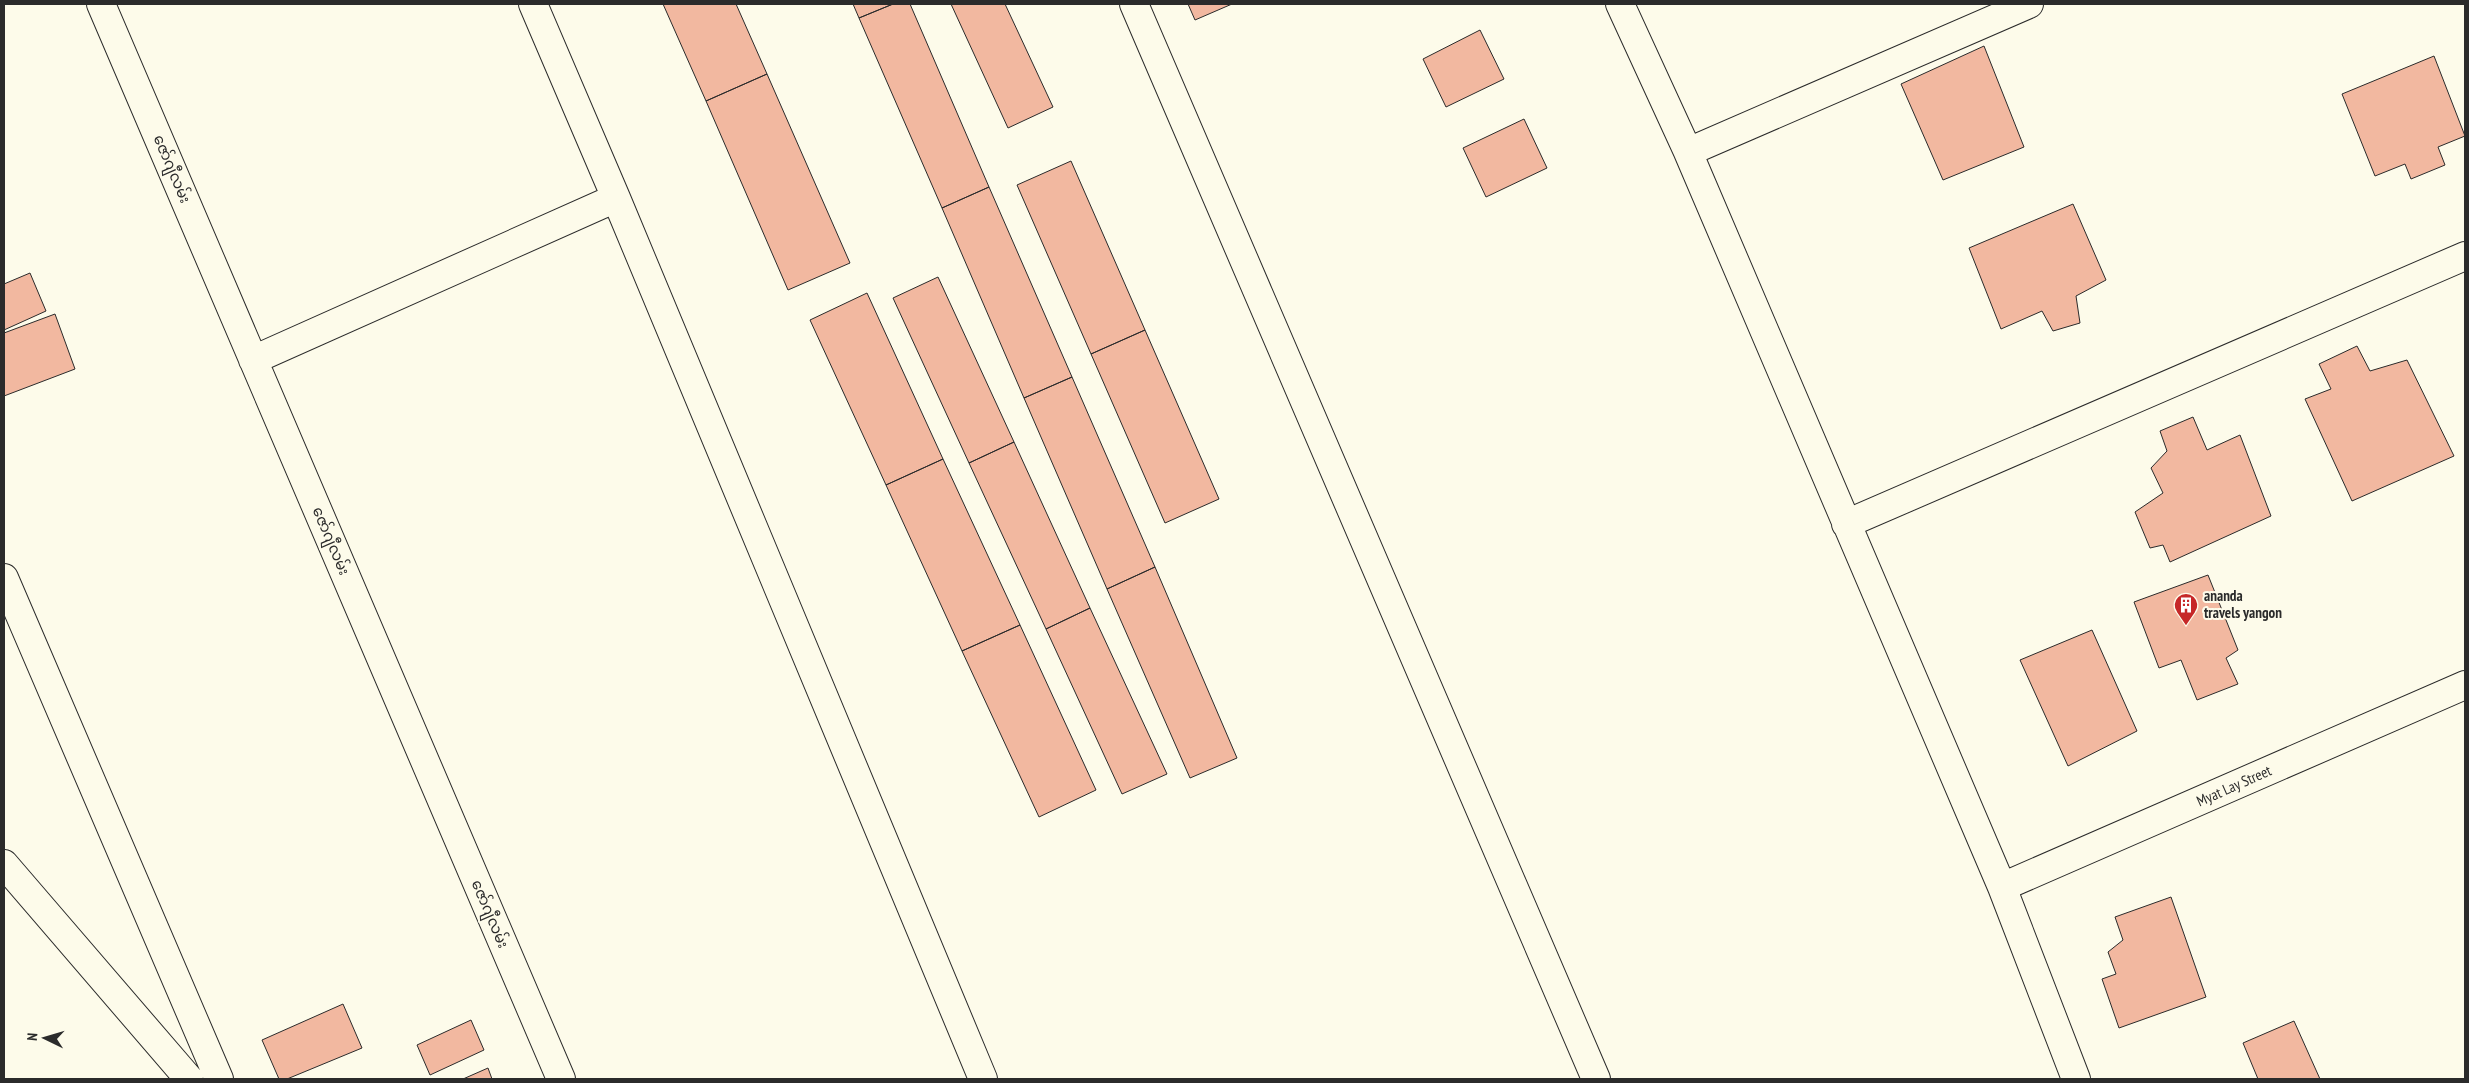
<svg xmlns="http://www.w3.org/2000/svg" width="2469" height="1083" font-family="'PT Sans Narrow','Noto Sans Myanmar',sans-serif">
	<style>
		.building { fill: #f2b8a0; stroke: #2b2b2b }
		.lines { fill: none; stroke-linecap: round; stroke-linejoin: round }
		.minor-casing { stroke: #2b2b2b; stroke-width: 30 }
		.minor { stroke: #fdfbea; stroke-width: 28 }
		.labels { text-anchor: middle; stroke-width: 4; stroke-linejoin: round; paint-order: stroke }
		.street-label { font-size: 15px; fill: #2b2b2b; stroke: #fdfbea }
		.poi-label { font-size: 15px; font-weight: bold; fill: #2b2b2b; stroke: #fdfbea; text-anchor: start }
	</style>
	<rect width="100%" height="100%" fill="#fdfbea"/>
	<path class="building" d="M663,4H736L767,74L706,101Z
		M853,4H893L859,18Z
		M893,4H910L989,187L942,208L859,18Z
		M951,4H1005L1053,107L1008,128Z
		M1188,4H1232L1195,20Z
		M1480,30L1504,79L1446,107L1423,59Z
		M1984,46L2024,147L1943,180L1901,84Z
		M2434,56L2465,136L2438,147L2445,165L2411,179L2405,164L2375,176L2342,94Z
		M767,74L850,263L788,290L706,101Z
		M1524,119L1547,168L1486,197L1463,148Z
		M1071,161L1145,330L1091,354L1017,185Z
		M989,187L1072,377L1024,398L942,208Z
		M2073,204L2106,280L2076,296L2080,323L2053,331L2042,311L2001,329L1969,248Z
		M30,273L46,311L4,330V284Z
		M938,277L1014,442L969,463L893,298Z
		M867,293L943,459L886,485L810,320Z
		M55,314L75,369L4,396V333Z
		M1145,330L1219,499L1165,523L1091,354Z
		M2357,346L2370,371L2407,360L2454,456L2352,501L2305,399L2331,389L2319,364Z
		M1072,377L1155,567L1107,589L1024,398Z
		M2193,417L2207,450L2240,435L2271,516L2170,562L2163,545L2150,548L2135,512L2163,493L2151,468L2167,451L2160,431Z
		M1014,442L1090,608L1046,629L969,463Z
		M943,459L1020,625L962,651L886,485Z
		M1155,567L1237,758L1190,778L1107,589Z
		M2208,575L2238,650L2226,658L2238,684L2197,700L2181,660L2159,668L2134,602Z
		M1090,608L1167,774L1122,794L1046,629Z
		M1020,625L1096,790L1039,817L962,651Z
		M2092,630L2137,731L2068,766L2020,660Z
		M2171,897L2206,997L2119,1028L2102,979L2116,974L2108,952L2123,940L2115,917Z
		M343,1004L362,1048L287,1079H279L262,1040Z
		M471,1020L484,1050L430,1075L417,1045Z
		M2294,1021L2320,1079H2258L2243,1043Z
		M488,1068L492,1079H463Z"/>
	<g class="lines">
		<g class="minor-casing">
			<path id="minor" d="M101,4L561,1079
				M533,4L616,198L983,1079
				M1134,4L1596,1079
				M1620,4L1688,152L2002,887L2076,1079
				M1688,152L2029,4
				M253,360L616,198
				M1846,524L2465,256
				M4,578L219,1079
				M4,864L189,1079
				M2002,887L2465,685"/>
		</g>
		<use href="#minor" class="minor"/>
	</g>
	<defs>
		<g id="building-pin" transform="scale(1.25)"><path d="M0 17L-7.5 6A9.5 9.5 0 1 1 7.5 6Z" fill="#c62828" stroke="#fdfbea"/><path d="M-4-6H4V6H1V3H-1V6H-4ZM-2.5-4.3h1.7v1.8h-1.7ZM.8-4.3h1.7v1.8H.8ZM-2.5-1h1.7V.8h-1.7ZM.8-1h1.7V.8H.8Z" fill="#fff"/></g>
	</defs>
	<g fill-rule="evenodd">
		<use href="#building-pin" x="2186" y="605"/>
	</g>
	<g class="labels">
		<g class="street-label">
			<text transform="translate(172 169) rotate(67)" y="5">ဇော်ဂျီလမ်း</text>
			<text transform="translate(331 541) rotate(67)" y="5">ဇော်ဂျီလမ်း</text>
			<text transform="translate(2234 786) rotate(-24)" y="5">Myat Lay Street</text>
			<text transform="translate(490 914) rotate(67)" y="5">ဇော်ဂျီလမ်း</text>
		</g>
		<g class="poi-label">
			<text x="2204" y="601">ananda<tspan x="2204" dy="17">travels yangon</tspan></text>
		</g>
	</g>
	<rect width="2469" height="1083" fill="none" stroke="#2b2b2b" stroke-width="10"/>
	<g transform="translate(45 1038) rotate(275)" stroke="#fdfbea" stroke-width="4" paint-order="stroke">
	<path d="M0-4L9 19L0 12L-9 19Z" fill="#2b2b2b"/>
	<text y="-8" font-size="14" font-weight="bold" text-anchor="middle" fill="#2b2b2b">N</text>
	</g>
</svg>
